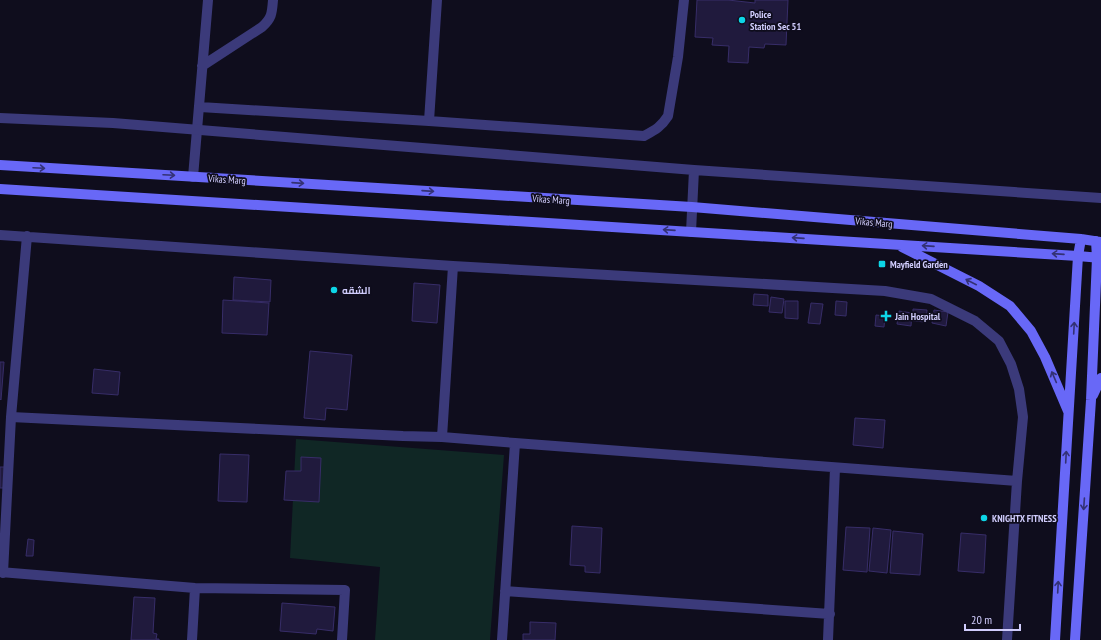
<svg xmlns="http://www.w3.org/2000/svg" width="1101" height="640" font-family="'PT Sans Narrow',Cairo,sans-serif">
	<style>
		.green { fill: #102725 }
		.building { fill: #201a3d; stroke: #372d68 }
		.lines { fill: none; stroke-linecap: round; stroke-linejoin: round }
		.lane { stroke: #3b3a7a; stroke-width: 10 }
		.street { stroke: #3b3a7a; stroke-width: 10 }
		.secondary { stroke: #6868f7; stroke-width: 10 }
		.oneway { stroke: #333174 }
		.poi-dot { fill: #0dd6e7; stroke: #0f0d1d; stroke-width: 1.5 }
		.labels { text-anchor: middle; stroke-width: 3.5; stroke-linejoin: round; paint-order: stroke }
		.poi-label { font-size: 10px; font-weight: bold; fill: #d0ccfc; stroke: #0f0d1d; text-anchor: start }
		.street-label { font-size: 10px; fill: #d0ccfc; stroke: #0f0d1d }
	</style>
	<rect width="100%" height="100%" fill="#0f0d1d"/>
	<path class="green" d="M296,439L504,455L490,640H375L380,567L290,558Z"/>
	<path class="building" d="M697,0H728L755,3V0H788L786,45L765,44L764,48L749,47L748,63L728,62L729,46L712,45L713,38L695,37Z
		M234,277L271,280L270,302L233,300Z
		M414,283L440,285L437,323L412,321Z
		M754,294L768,295V306L753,305Z
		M771,297L784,299L782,313L769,312Z
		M223,300L269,303L267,335L222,333Z
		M785,301H798V319L785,318Z
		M836,301L847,302L846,316L835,315Z
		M811,303L823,304L820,324L808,323Z
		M913,309L927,310L926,322L913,321Z
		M934,310L948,312L946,326L932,323Z
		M899,311L912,313L911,326L897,324Z
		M876,315L885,316L884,327L875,326Z
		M310,351L352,355L347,410L326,408L325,420L304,418Z
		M0,362H4L1,400L0,399Z
		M94,369L120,372L118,395L92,393Z
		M855,418L885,420L883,448L853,445Z
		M220,454L249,455L247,502L218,501Z
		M301,457L321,458L319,502L284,500L286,471H301Z
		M0,467H6L4,488H0Z
		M572,526L602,528L600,573L585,572V566L570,565Z
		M846,527L870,528L867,572L843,570Z
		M873,528L891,530L887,573L869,571Z
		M893,531L923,534L920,575L890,573Z
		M961,533L986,535L984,573L958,571Z
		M28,539L34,540L33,556H26Z
		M134,597L155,598L153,633L157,634L156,639H159V640H131Z
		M282,603L335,607L333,631L317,629L316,634L280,631Z
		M530,622L556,623L555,640H523V634H530Z"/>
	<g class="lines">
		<path class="lane" d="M202,66L262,27C272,18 272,13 273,0
			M200,107L429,121L644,136C655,130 661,127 668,116L678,57L684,0
			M429,121L437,0
			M193,177L208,0"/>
		<path class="street" d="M0,118L113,123L694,170L1101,198
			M691,232L694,170
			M0,235L453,266L885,291L931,299L975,321L999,341L1011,364L1019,389L1023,417L1017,481L1007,640
			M11,417L403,436L442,437L515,443L1017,481
			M442,437L453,266
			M0,572L195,588L345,590L342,640
			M3,573L11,417L27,236
			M505,591L830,614
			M192,640L195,588
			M502,640L515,443
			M828,640L835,468"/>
		<path class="secondary" d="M0,165L692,207L1081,239L1101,242
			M0,189L1078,256L1101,258
			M902,247L979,286L1010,306L1031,331L1045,357L1068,411
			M1093,395L1101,378
			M1055,640L1078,256L1081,239
			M1075,640L1091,400L1097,258L1096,241"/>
	</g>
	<defs><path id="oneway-shaft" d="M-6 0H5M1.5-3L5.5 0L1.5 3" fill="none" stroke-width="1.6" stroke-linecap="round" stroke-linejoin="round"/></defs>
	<g class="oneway">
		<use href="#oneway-shaft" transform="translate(39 168) rotate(3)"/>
		<use href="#oneway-shaft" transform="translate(169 175) rotate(3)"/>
		<use href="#oneway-shaft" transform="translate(298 183) rotate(4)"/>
		<use href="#oneway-shaft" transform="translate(428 191) rotate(4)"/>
		<use href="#oneway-shaft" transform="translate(669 230) rotate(-176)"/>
		<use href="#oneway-shaft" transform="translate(798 238) rotate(-176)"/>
		<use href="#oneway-shaft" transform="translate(928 246) rotate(-176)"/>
		<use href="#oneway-shaft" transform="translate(1058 254) rotate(-176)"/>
		<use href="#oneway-shaft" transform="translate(971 282) rotate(-153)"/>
		<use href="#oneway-shaft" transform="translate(1074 328) rotate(-87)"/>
		<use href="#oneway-shaft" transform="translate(1054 377) rotate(-113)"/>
		<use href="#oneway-shaft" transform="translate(1066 457) rotate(-87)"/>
		<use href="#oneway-shaft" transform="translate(1084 504) rotate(94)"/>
		<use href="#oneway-shaft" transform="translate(1058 587) rotate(-87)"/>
	</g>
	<g class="poi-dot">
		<circle cx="742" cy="20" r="4"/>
		<rect x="878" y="260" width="8" height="8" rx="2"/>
		<circle cx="334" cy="290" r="4"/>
		<path d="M884 310h4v4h4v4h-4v4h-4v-4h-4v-4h4z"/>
		<circle cx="984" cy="518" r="4"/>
	</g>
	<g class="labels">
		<g class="poi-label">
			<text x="750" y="18">Police<tspan x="750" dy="12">Station Sec 51</tspan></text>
			<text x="890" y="268">Mayfield Garden</text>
			<text x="342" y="294">الشقه</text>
			<text x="895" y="320">Jain Hospital</text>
			<text x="992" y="522">KNIGHTX FITNESS</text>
		</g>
		<g class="street-label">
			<text transform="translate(227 179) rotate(4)" y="4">Vikas Marg</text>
			<text transform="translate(551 199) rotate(4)" y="4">Vikas Marg</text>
			<text transform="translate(874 222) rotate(5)" y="4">Vikas Marg</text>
		</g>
	</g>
	<path d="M965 624v6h55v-6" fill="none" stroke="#d0ccfc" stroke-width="2"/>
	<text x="971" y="624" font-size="12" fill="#d0ccfc" stroke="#0f0d1d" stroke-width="3" paint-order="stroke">20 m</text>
</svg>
